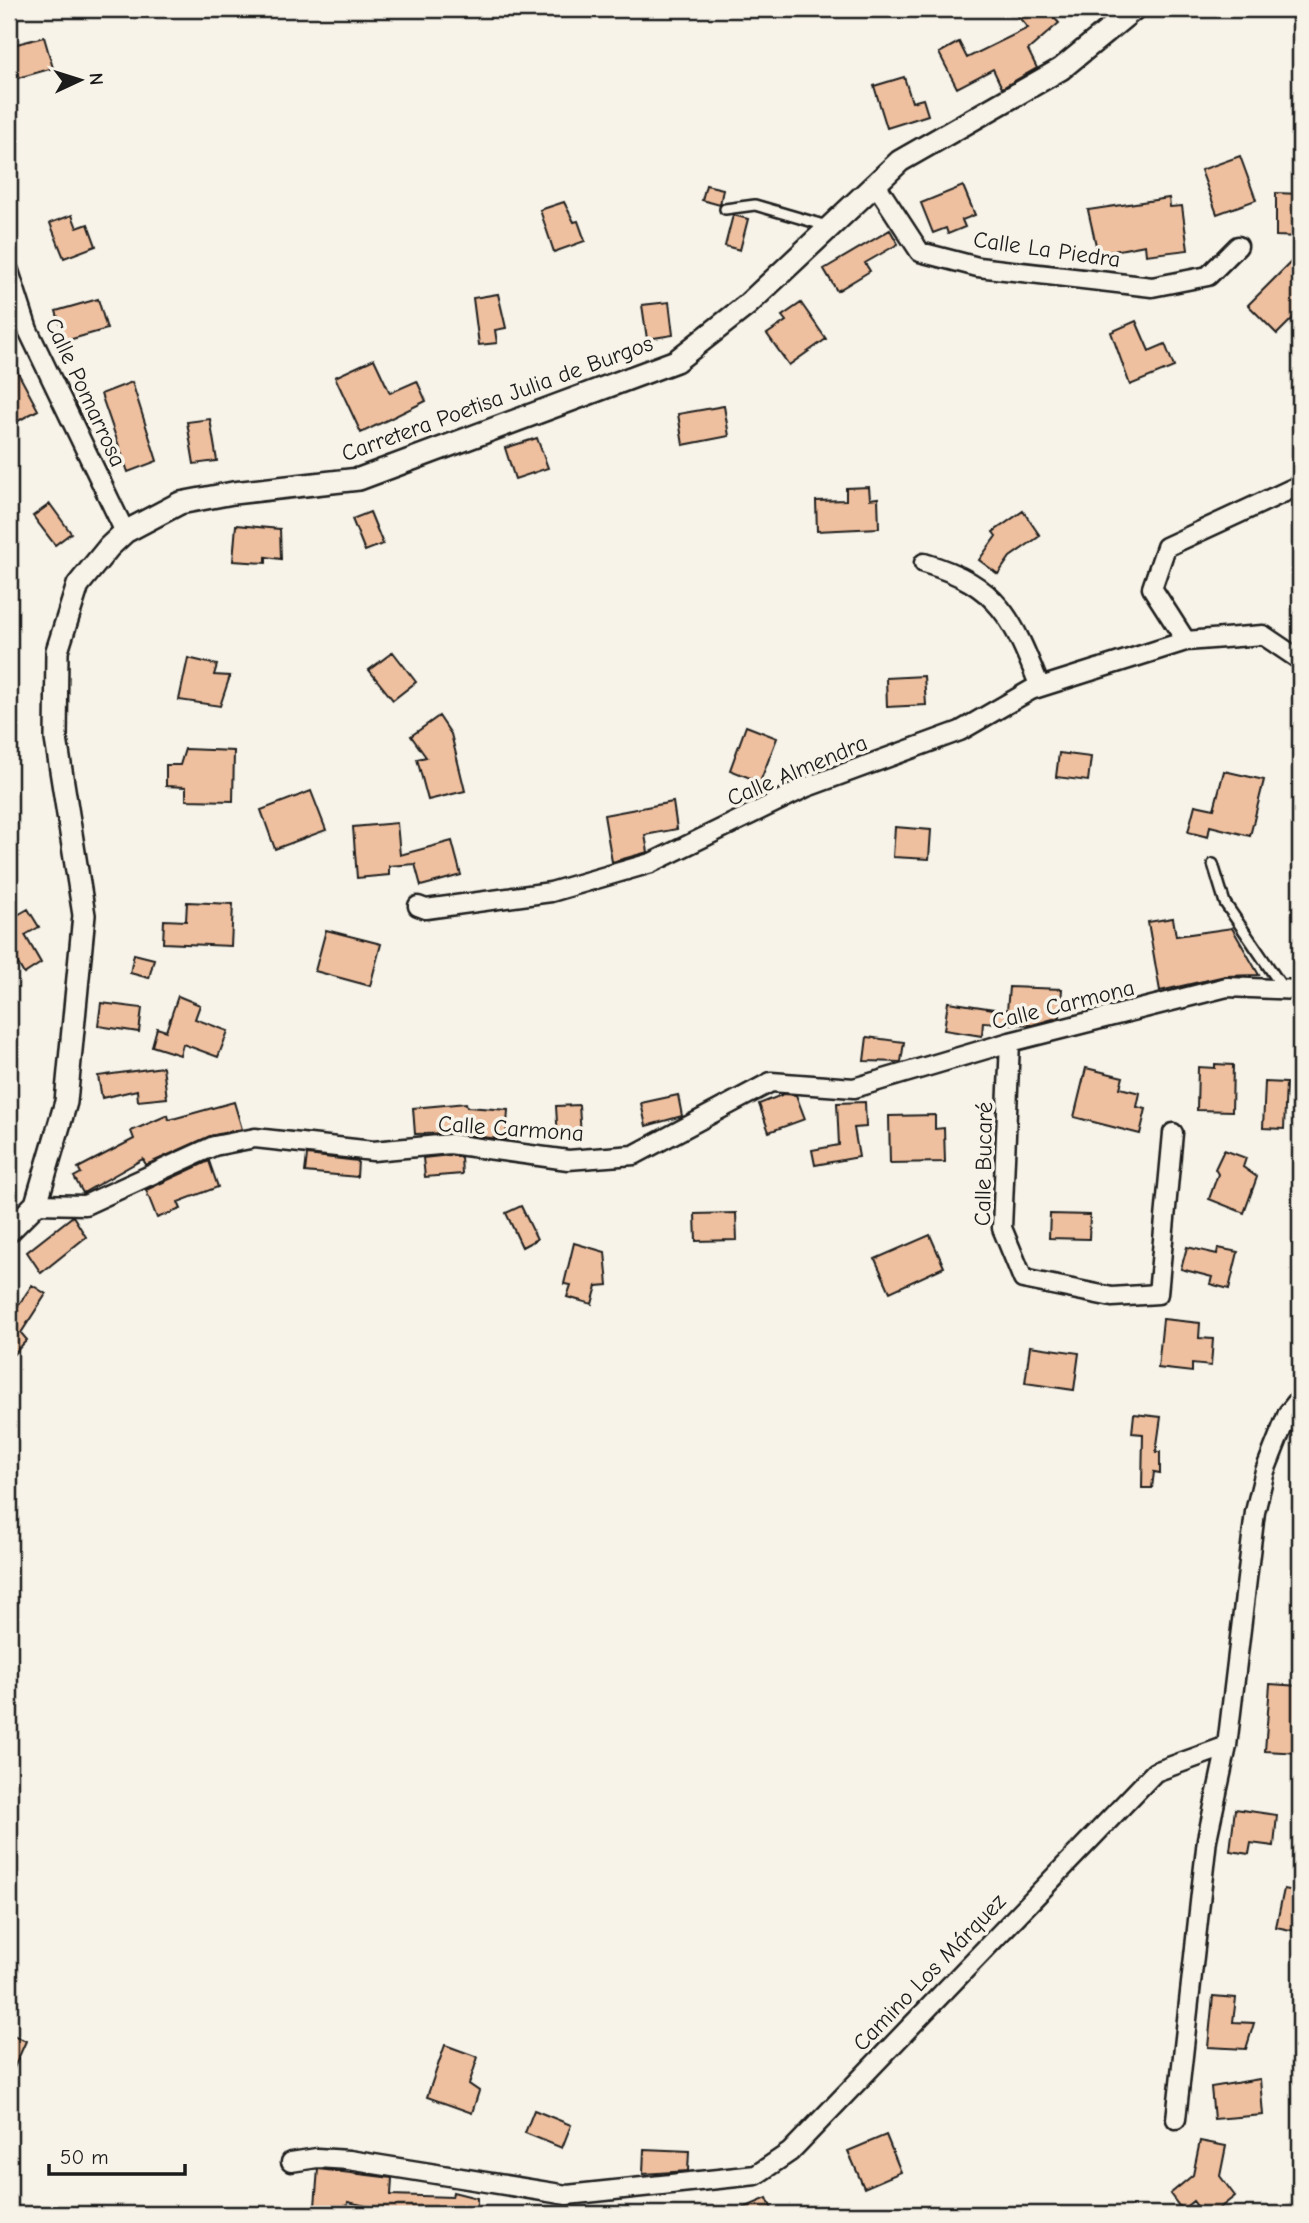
<svg xmlns="http://www.w3.org/2000/svg" width="1309" height="2223" font-family="'Comic Neue',sans-serif">
	<style>
		.building { fill: #efc09f; stroke: #1c1c1c; stroke-width: 2 }
		.lines { fill: none; stroke-linecap: round; stroke-linejoin: round }
		.service-casing { stroke: #1c1c1c; stroke-width: 14 }
		.minor-casing { stroke: #1c1c1c; stroke-width: 23 }
		.tertiary-casing { stroke: #1c1c1c; stroke-width: 26 }
		.service { stroke: #f7f3e8; stroke-width: 9 }
		.minor { stroke: #f7f3e8; stroke-width: 18 }
		.tertiary { stroke: #f7f3e8; stroke-width: 21 }
		.labels { text-anchor: middle; stroke-width: 7; stroke-linejoin: round; paint-order: stroke }
		.street-label { font-size: 23px; fill: #1c1c1c; stroke: #f7f3e8 }
	</style>
	<rect width="100%" height="100%" fill="#f7f3e8"/>
	<filter id="ink" filterUnits="userSpaceOnUse"><feTurbulence type="fractalNoise" baseFrequency=".0143" numOctaves="2"/><feDisplacementMap in="SourceGraphic" scale="14" xChannelSelector="R" yChannelSelector="G"/><feConvolveMatrix kernelMatrix="1 2 1 2 8 2 1 2 1" color-interpolation-filters="sRGB"/></filter>
	<g filter="url(#ink)">
		<path class="building" d="M1012,9H1046L1059,23L1028,50L1037,68L1002,88L993,69L957,88L939,53L959,42L967,58L1028,28Z
			M44,37L53,68L18,78L9,46Z
			M904,77L912,102L923,99L928,115L887,128L874,86Z
			M1240,156L1256,200L1217,214L1201,170Z
			M706,185L723,189L720,205L702,200Z
			M963,186L975,215L962,220L965,227L948,234L946,228L933,233L921,203Z
			M1276,193L1300,194V237L1276,236Z
			M1169,198L1170,207L1182,206L1188,250L1146,255L1145,245L1098,254L1088,210Z
			M564,202L574,222L578,221L585,241L554,252L540,210Z
			M72,215L77,228L88,224L96,246L64,258L50,223Z
			M733,215L748,219L740,250L725,246Z
			M890,230L898,244L865,263L870,271L837,291L824,269Z
			M1293,260L1300,267V311L1277,334L1248,305Z
			M498,294L506,328L495,330L497,343L479,345L473,298Z
			M98,299L107,329L65,341L56,311Z
			M669,302L673,335L647,339L642,305Z
			M801,303L826,339L789,365L767,334L786,321L782,316Z
			M1136,321L1149,351L1165,344L1174,367L1130,385L1111,332Z
			M9,356L38,410L9,426Z
			M374,359L390,393L417,381L426,401L361,433L335,377Z
			M132,382L157,461L128,472L101,394Z
			M724,406L729,436L683,445L678,414Z
			M210,419L217,461L194,464L187,422Z
			M537,438L548,468L515,479L505,448Z
			M869,487L870,499L878,498L879,528L817,531L816,501L846,500V488Z
			M50,504L71,533L55,545L33,516Z
			M1023,511L1040,536L1010,557L998,574L979,560L996,536L993,532Z
			M370,512L383,544L365,551L352,519Z
			M236,525L280,529L281,559L266,557V563L233,561Z
			M393,652L416,682L393,700L369,670Z
			M188,658L217,665L214,675L230,676L220,706L179,700Z
			M924,676L926,705L887,707L886,678Z
			M439,716L451,734L465,791L428,800L417,759L426,757L411,736Z
			M746,726L777,738L760,782L730,770Z
			M185,749L234,751L233,801L186,800V787L166,786V765H180Z
			M1059,753L1091,757L1088,781L1056,777Z
			M1224,771L1264,780L1250,836L1210,826L1208,837L1188,832L1195,805L1214,809Z
			M311,791L326,830L275,849L261,810Z
			M673,802L677,829L645,835L648,852L612,862L604,815Z
			M397,823L400,855L452,841L461,875L421,886L415,864L389,866V875L357,878L353,827Z
			M895,827L931,830L929,859L893,857Z
			M187,902L233,904L231,946L163,943L164,920L186,921Z
			M9,908L14,917L28,909L39,927L25,935L41,963L24,974L9,948Z
			M1173,918L1176,936L1232,928L1259,975L1225,976L1160,991L1148,922Z
			M326,930L381,944L370,986L315,971Z
			M134,954L154,959L149,978L130,973Z
			M1009,987L1062,989L1060,1017L1032,1025L983,1022L982,1036L944,1030L948,1002L1007,1011Z
			M178,996L200,1005L195,1019L228,1031L218,1057L183,1044L180,1055L152,1046L157,1028L166,1031Z
			M101,1003L142,1008L139,1032L98,1026Z
			M867,1037L904,1042L901,1062L864,1061Z
			M1215,1064L1233,1065L1232,1111L1197,1110L1198,1067L1215,1068Z
			M163,1067L167,1098L138,1101L137,1090L102,1098L98,1076Z
			M1086,1068L1123,1077L1120,1088L1140,1093L1137,1107L1146,1109L1140,1134L1074,1117Z
			M1265,1082L1286,1083L1284,1129L1263,1128Z
			M784,1094L796,1095L805,1119L769,1132L759,1104Z
			M678,1095L682,1116L646,1126L641,1103Z
			M234,1102L242,1129L210,1136L146,1165L143,1159L83,1193L74,1177L81,1173L78,1168L134,1139L131,1131L168,1115L169,1120Z
			M865,1102L866,1127L854,1128L859,1157L815,1165L812,1150L839,1145L837,1103Z
			M466,1103L467,1107L508,1110L506,1140L452,1133L415,1134L413,1108Z
			M579,1105L581,1137L558,1139L556,1106Z
			M935,1115V1129L944,1128L945,1162L890,1163L889,1116Z
			M1224,1150L1246,1158L1243,1167L1257,1177L1244,1213L1209,1199L1218,1174L1215,1169Z
			M307,1155L358,1161L357,1177L305,1172Z
			M450,1155L461,1157L462,1174L425,1177L423,1158Z
			M209,1161L218,1187L178,1202L181,1209L157,1218L146,1190Z
			M521,1206L537,1239L522,1247L506,1213Z
			M736,1213L737,1240L696,1241L695,1214Z
			M1050,1214L1090,1215L1089,1239L1049,1238Z
			M73,1216L86,1237L41,1273L27,1252Z
			M930,1235L944,1267L890,1292L875,1259Z
			M574,1243L605,1252L608,1285L597,1286L592,1304L567,1297L571,1285L564,1284Z
			M1187,1247L1217,1254L1218,1248L1238,1252L1229,1289L1210,1284L1212,1277L1181,1269Z
			M32,1285L46,1294L21,1333L27,1340L9,1359V1319Z
			M1163,1319L1200,1323L1199,1338L1213,1339L1211,1366L1192,1364V1372L1158,1368Z
			M1030,1346L1079,1353L1074,1390L1025,1383Z
			M1134,1414L1161,1417L1156,1452H1160V1473L1154,1472L1152,1488H1142L1143,1434L1132,1433Z
			M1270,1684L1300,1686V1753L1265,1751Z
			M1235,1809L1277,1815L1274,1846L1251,1843L1249,1854L1230,1851Z
			M1284,1889L1300,1892V1932L1276,1927Z
			M1213,1996L1236,1998L1233,2022L1254,2023L1246,2049L1208,2047Z
			M9,2033L26,2041L9,2079Z
			M445,2045L478,2057L469,2084L479,2091L472,2113L427,2097Z
			M1260,2079L1263,2115L1214,2119L1211,2087Z
			M534,2110L571,2125L562,2148L525,2133Z
			M886,2135L901,2172L864,2188L848,2151Z
			M1200,2141L1226,2146L1220,2176L1235,2196L1212,2214H1203L1193,2201L1182,2210L1170,2194L1193,2175Z
			M644,2149L689,2151L688,2171L643,2174Z
			M318,2169L392,2178L391,2195L452,2197L453,2192L477,2198V2214H403L348,2202L347,2209L315,2206Z
			M767,2198L774,2214H730Z"/>
		<g class="lines">
			<g class="service-casing">
				<path id="service" d="M725,209L755,205L827,226
					M1213,864L1225,903L1283,988"/>
			</g>
			<g class="minor-casing">
				<path id="minor" d="M875,183L920,252L978,267L1152,287L1208,276L1238,246
					M9,271L28,330L125,532
					M924,563C999,585 1013,619 1040,687
					M1186,641L1152,588L1166,547L1300,485
					M418,906L426,909L551,892L651,863L807,787L960,731L1031,690L1186,641L1263,635L1300,660
					M1010,1042L1002,1228L1023,1279L1112,1297L1158,1294L1173,1133
					M36,1204L85,1205L214,1146L255,1138L373,1151L450,1144L568,1160L634,1155L771,1082L854,1088L1010,1042L1227,987L1300,990
					M1176,2119L1207,1839L1227,1746L1255,1512L1265,1471L1288,1413L1300,1398
					M291,2162L317,2158L349,2160L567,2195L756,2175L790,2152L1155,1772L1227,1746"/>
			</g>
			<g class="tertiary-casing">
				<path id="tertiary" d="M9,1231L36,1204L66,1102L84,915L56,739L57,651L78,585L109,547L125,532L180,503L233,493L359,479L676,361L747,305L900,161L1061,69L1134,9"/>
			</g>
			<use href="#service" class="service"/>
			<use href="#minor" class="minor"/>
			<use href="#tertiary" class="tertiary"/>
		</g>
	</g>
	<g class="labels">
		<g class="street-label">
			<text transform="translate(1047 249) rotate(8)" y="8">Calle La Piedra</text>
			<text transform="translate(86 392) rotate(65)" y="8">Calle Pomarrosa</text>
			<text transform="translate(497 398) rotate(-20)" y="8">Carretera Poetisa Julia de Burgos</text>
			<text transform="translate(797 770) rotate(-23)" y="8">Calle Almendra</text>
			<text transform="translate(1063 1004) rotate(-14)" y="8">Calle Carmona</text>
			<text transform="translate(511 1128) rotate(4)" y="8">Calle Carmona</text>
			<text transform="translate(983 1164) rotate(-89)" y="8">Calle Bucaré</text>
			<text transform="translate(929 1972) rotate(-46)" y="8">Camino Los Márquez</text>
		</g>
	</g>
	<rect width="1309" height="2223" fill="none" stroke="#f7f3e8" stroke-width="35"/>
	<rect x="18" y="18" width="1274" height="2188" fill="none" stroke="#1c1c1c" stroke-width="2.5" filter="url(#ink)"/>
	<g transform="translate(80 80) rotate(86)" stroke="#f7f3e8" stroke-width="5" paint-order="stroke">
	<path d="M0-5L12 26L0 18L-12 26Z" fill="#1c1c1c"/>
	<text y="-10" font-size="19" font-weight="bold" text-anchor="middle" fill="#1c1c1c">N</text>
	</g>
	<path d="M49 2164v10h136v-10" fill="none" stroke="#1c1c1c" stroke-width="3.5"/>
	<text x="60" y="2164" font-size="21" fill="#1c1c1c" stroke="#f7f3e8" stroke-width="5" paint-order="stroke">50 m</text>
</svg>
